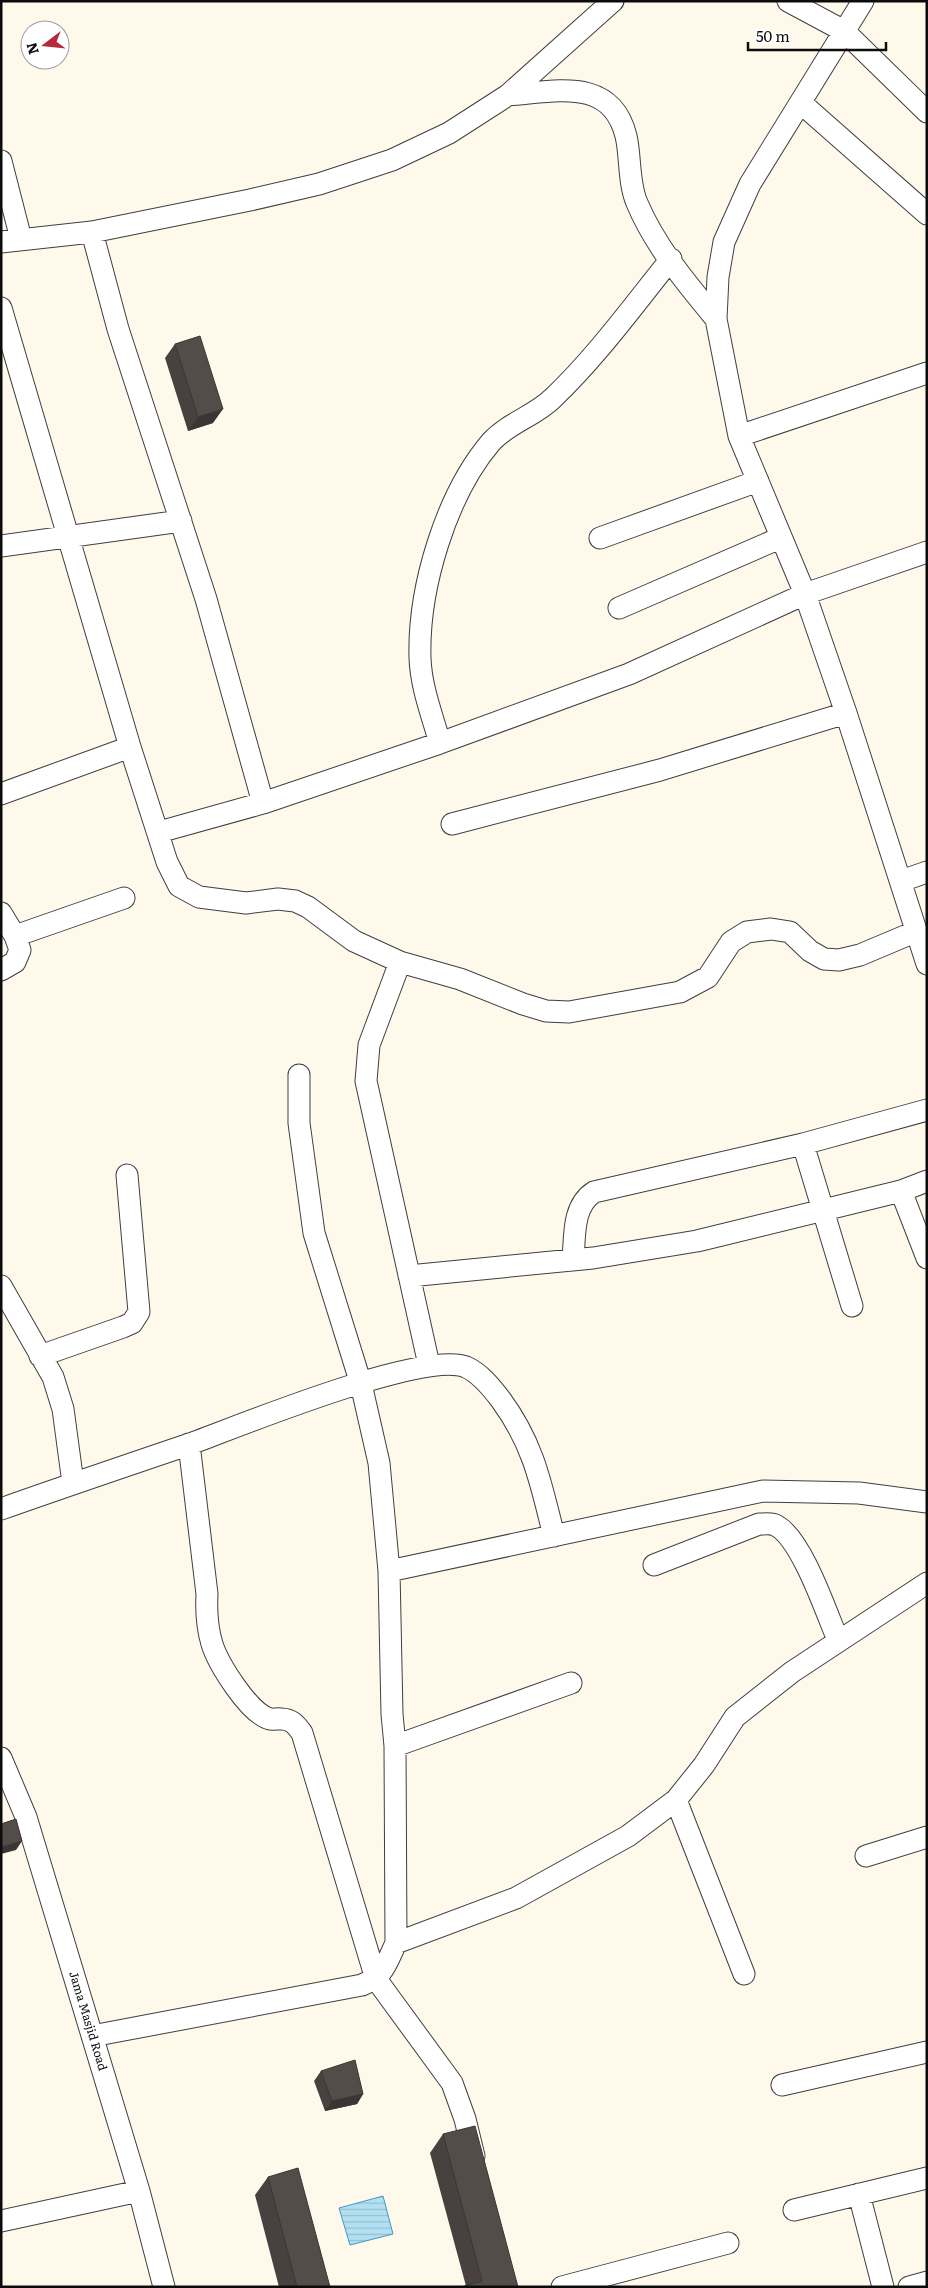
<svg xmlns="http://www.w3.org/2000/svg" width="928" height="2288" font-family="Literata,serif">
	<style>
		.water { fill: url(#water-rules); stroke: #3c9ac7 }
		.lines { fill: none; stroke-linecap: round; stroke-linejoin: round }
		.minor-casing { stroke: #3f3f3f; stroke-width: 23 }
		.minor { stroke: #fff; stroke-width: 21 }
		.wall { fill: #48413f }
		.shaded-wall { fill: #3b3533 }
		.building { fill: #544c49; stroke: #3b3533 }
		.labels { text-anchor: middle; stroke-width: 5; stroke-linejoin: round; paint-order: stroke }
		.street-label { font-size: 12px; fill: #0c0c0c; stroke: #fff }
	</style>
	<defs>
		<pattern id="water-rules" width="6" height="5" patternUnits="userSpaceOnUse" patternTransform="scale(1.25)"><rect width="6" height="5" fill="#b2e0f3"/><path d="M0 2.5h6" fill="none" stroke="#98bfcf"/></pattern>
	</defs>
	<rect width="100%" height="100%" fill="#fef9eb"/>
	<path class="water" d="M383,2196L393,2234L350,2245L339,2208Z"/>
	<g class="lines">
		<g class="minor-casing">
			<path id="minor" d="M788,1L844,31L927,112
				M863,1L750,184L724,242L718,277L716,319L739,436L805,594L846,713L927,964
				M508,95C555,92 611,76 626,136C631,157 628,182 637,203C655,246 687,284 716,319
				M801,103L927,214
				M1,161L21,239
				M92,232L118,329L206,599L263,803
				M1,242L92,232L250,200L319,184L392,160L449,133L508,95L613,1
				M1,308L130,747L167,862L179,886L199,897L246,903L278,899L295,901L308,907L354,941L400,962L460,979L523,1004L546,1011L569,1012L680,992L708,977L731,942L747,932L771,929L790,932L810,951L824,959L839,960L860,955L917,931
				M739,436L927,373
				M600,538L758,481
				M1,546L181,521
				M619,608L780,538
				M440,743C432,715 421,687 420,658C418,588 446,495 491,442C508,423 535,416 553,398C597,356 633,306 671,259
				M1,794L130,747
				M452,824L660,770L846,713
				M159,832L263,803L440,743L629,674L805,594L927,552
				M901,881L927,872
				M1,913L15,936L124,898
				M400,962L369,1045L366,1081L429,1365
				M1,970L15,962L20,950L15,936
				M803,1144L852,1306
				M901,1191L927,1258
				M573,1260C575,1237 572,1206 594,1192L803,1144L927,1110
				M409,1276L593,1258L697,1241L901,1191L927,1181
				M1,1286L53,1377L63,1409L73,1483
				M40,1356L123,1327L132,1323L139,1312L127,1175
				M189,1444L207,1594C206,1612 207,1627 212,1644C218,1663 249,1714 270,1719C273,1720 278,1718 281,1719C292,1719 296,1725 302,1733L376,1979L452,2083L465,2119L474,2156
				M1,1509C63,1487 125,1466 187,1445C237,1427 423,1350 466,1367C480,1373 492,1388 501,1400C534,1445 541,1484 554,1536
				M654,1565L759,1524C765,1524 773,1523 777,1526C802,1540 826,1612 838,1640
				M389,1571L763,1491L859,1493L927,1502
				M395,1746L571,1683
				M1,1758L26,1817L139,2191L164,2287
				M676,1800L744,1974
				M866,1856L927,1837
				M396,1943L516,1898L628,1836L676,1800L704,1765L735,1717L792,1672L927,1583
				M92,2036L362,1985C384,1976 386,1964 396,1943L395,1746L392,1714L389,1571L379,1463L361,1384L314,1233L299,1123V1075
				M782,2085L927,2052
				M859,2194L883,2287
				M794,2210L927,2178
				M1,2221L139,2191
				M562,2287L728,2243
				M909,2287L927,2282"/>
		</g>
		<use href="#minor" class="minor"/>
	</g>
	<path class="wall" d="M175,344L213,423L188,431L165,358Z
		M321,2071L363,2094L357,2104L325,2111L314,2081Z
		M443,2134L518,2287L466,2286L430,2153Z
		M268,2177L330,2287H279L255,2195Z"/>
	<path class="shaded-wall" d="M223,409L213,423L188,431L198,417Z
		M22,1841L16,1850L1,1854V1847Z
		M363,2094L357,2104L325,2111L332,2101Z"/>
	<path class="building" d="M200,336L223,409L198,417L175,344Z
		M16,1819L22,1841L1,1847V1824Z
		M355,2060L363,2094L332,2101L321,2071Z
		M475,2126L518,2287H461L482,2281L443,2134Z
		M298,2168L330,2287H297L268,2177Z"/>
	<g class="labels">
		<g class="street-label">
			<text transform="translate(88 2021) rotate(73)" y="4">Jama Masjid Road</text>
		</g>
	</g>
	<rect width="928" height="2288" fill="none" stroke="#0c0c0c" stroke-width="5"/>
	<g transform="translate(45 45) rotate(254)"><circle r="24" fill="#ffffff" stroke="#9e9e9e"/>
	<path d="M0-4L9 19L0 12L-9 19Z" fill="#b52a3b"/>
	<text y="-8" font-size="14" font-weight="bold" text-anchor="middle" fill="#0c0c0c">N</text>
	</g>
	<path d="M748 42v8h138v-8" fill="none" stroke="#0c0c0c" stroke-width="2.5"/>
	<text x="756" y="42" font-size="15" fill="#0c0c0c" stroke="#ffffff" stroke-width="4" paint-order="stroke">50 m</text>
</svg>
